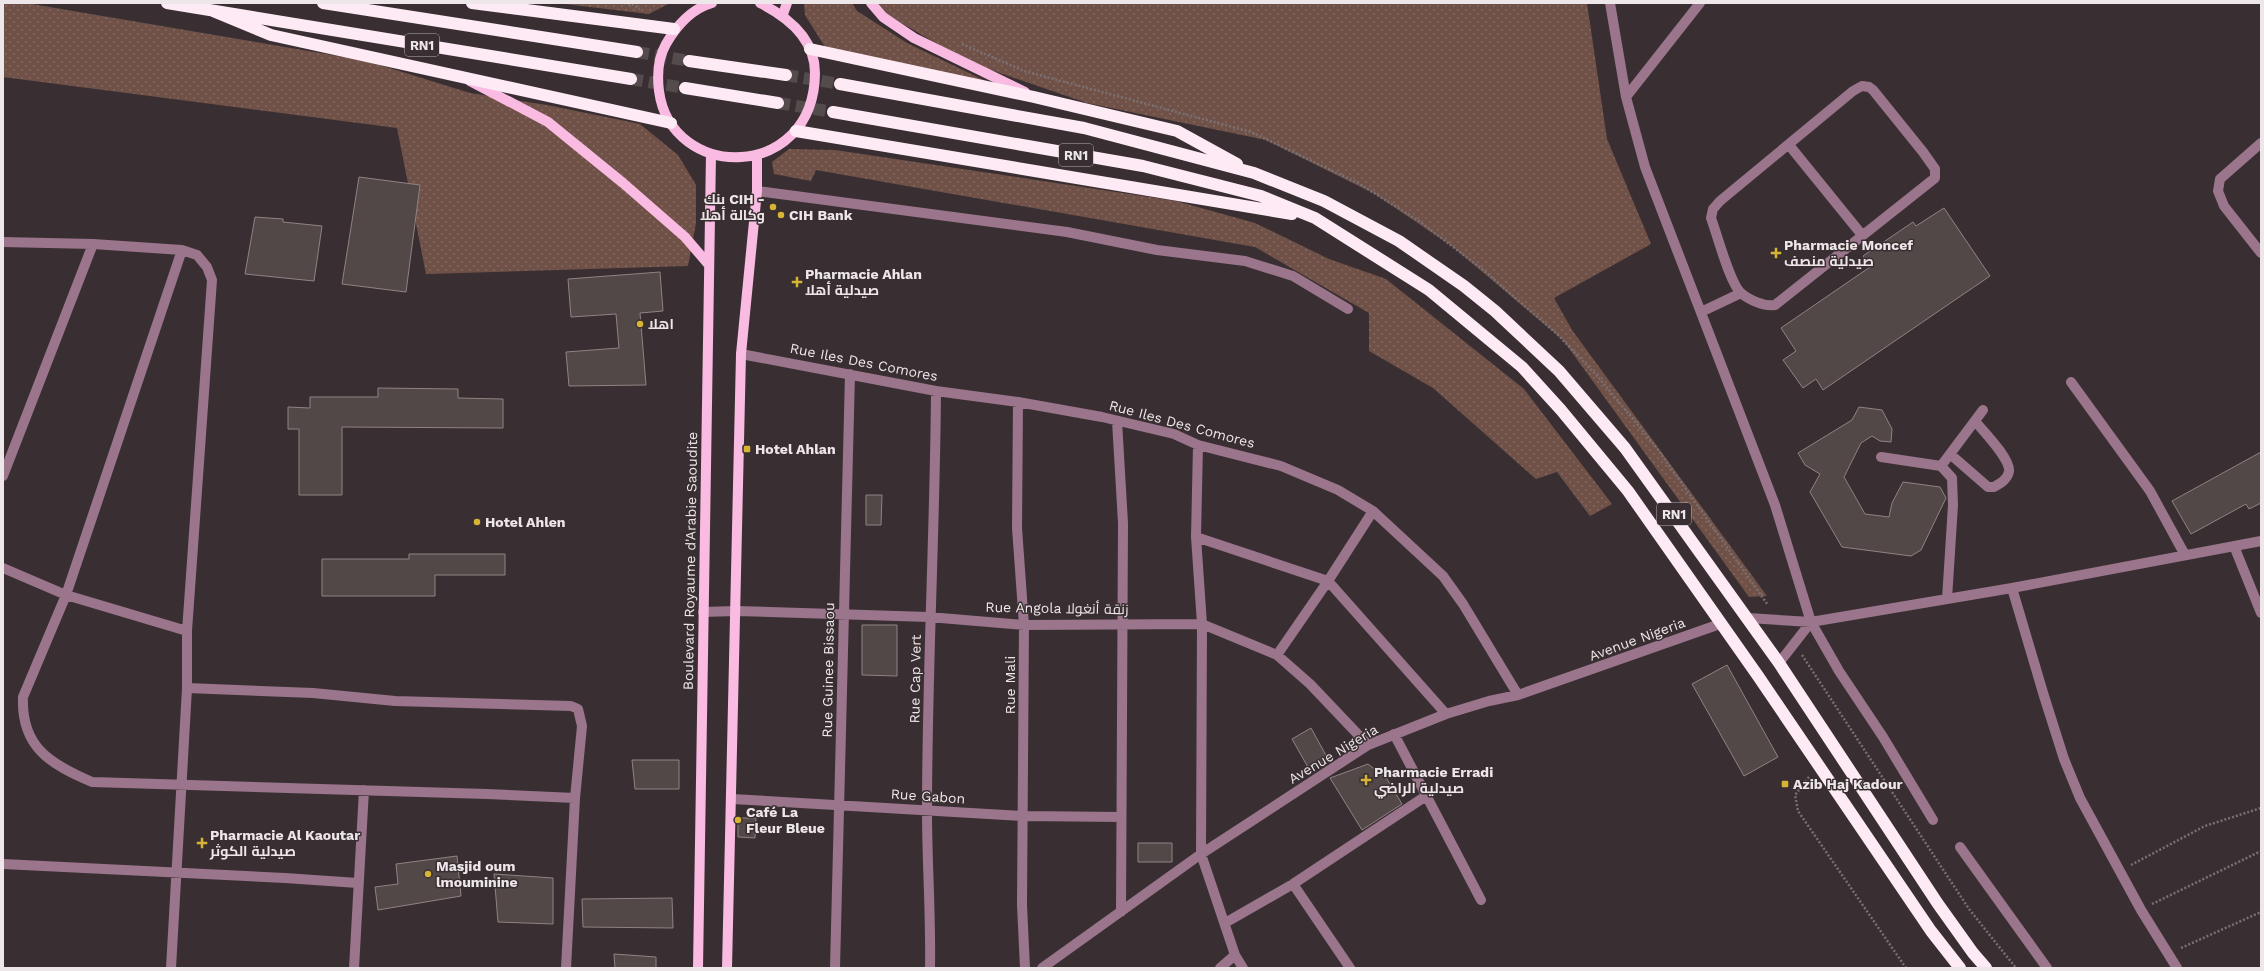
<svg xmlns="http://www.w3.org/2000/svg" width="2264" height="971" font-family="'Work Sans',Cairo,sans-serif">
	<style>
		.grass { fill: url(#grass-dots) }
		.building { fill: #534848; stroke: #8f8383 }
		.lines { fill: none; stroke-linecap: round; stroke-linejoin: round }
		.highway-tunnel { stroke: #544b4d; stroke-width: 12; stroke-dasharray: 12 6; stroke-linecap: butt }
		.path { stroke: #797072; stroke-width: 2.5; stroke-dasharray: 2 2; stroke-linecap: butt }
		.minor { stroke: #9a758b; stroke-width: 10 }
		.major { stroke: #f9bbe1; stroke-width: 10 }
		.highway { stroke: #fdeaf5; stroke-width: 12 }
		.poi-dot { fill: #d7b434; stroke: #392f32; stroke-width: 1.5 }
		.labels { text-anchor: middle; stroke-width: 3; stroke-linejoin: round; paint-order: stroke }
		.shield { fill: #392f32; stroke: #b8b0b2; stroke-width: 1 }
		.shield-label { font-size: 13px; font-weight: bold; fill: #eee7e9 }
		.poi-label { font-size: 14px; font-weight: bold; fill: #eee7e9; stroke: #392f32; text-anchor: start }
		.street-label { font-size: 14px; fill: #eee7e9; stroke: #392f32 }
	</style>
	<defs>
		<pattern id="grass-dots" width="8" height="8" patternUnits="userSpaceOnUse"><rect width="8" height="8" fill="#705148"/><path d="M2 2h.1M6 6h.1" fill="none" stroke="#856a62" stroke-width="1.8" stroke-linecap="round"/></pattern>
	</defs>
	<rect width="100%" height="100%" fill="#392f32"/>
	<path class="grass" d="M3,3H26L367,61L470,93L547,105L640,124L678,155L696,185V223L688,266L426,274L397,128L3,77Z
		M556,3H670L649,14Z
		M804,3H852L857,11L907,43L994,85L825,47L805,15Z
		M876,3H1587L1607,139L1651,244L1554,298L1572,330L1767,596L1749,597L1563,340L1453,247L1375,194L1266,140L1087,103L968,62L883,12Z
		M789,149L835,150L1176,201L1255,223L1329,259L1386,279L1524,389L1612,504L1590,516L1557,472L1536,479L1433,388L1369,351V313L1255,247L816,170L811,181L774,174L772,162Z"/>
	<path class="building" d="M359,177L420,185L406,292L342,284Z
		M1944,208L1990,276L1823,390L1816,379L1803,388L1783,360L1796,351L1781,328L1870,267L1863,256L1913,222L1916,226Z
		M255,217L283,219V222L322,226L314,281L245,274Z
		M660,272L663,311L640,313L646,385L569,386L566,352L619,348L616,314L571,317L568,279Z
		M378,388L458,389V398L503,399V428L342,427V495H299V429H288V407L310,408V397H378Z
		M1859,407L1882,410L1892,429L1891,442L1880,441L1872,436L1861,443L1844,477L1865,514L1889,517L1892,503L1903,482L1940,487L1946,498L1921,550L1911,556L1842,547L1810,492L1820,474L1805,465L1798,453L1852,420Z
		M2261,452V503L2249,509L2246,504L2191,534L2172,501Z
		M866,495H882L881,525H866Z
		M409,554H505V575H435V596H322V559H409Z
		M862,625H897V676L862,675Z
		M1727,665L1778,757L1744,776L1692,684Z
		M1311,728L1328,759L1309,769L1292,739Z
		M632,760H679V789H635Z
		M1368,764L1387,779L1402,804L1362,830L1330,778Z
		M738,818H756L755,838L738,837Z
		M1138,843H1172V862H1138Z
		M457,856L461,896L378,910L375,887L398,884L396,864Z
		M494,874L553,878V924L498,922Z
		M672,898L673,928L583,927L582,899Z
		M614,954L656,957V968H615Z"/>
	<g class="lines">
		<path class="highway-tunnel" d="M637,52L689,61
			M786,75L840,84
			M631,79L685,88
			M778,103L833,112"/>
		<path class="path" d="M624,3L634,5L640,9
			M962,44L1024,71L1251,132L1358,183L1419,221L1482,269L1557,334L1599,378L1656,447L1768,605
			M1802,655L1969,909L2016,968
			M1809,777L1795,795L1798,811L1906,968
			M2131,865L2205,826L2261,808
			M2152,904L2261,851
			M2181,948L2261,912"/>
		<path class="minor" d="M1610,3L1626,97L1645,167L1775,505L1811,622L1839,671L1883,737L1933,820
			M1862,86L1869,87L1873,90L1923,152L1935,169V178L1775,305C1765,307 1749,300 1741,293C1730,284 1717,234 1711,218L1713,209L1720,201L1853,91Z
			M1626,97L1700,3
			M2261,143L2220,179L2218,191L2224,206L2261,253
			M1789,145L1862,235
			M757,191L1067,232L1157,250L1245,261L1293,276L1348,309
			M3,242L93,244L182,250L197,255L207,267L212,280L187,631V688L171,968
			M182,250L66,595L23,697C21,747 50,764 92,782L487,794L575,798
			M1701,312L1741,293
			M741,354L936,391L1018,402L1102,417L1174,434L1198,445L1281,466L1338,490L1373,511L1443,576L1463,604L1518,695
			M2071,382L2150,491L2185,555
			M1018,402L1017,528L1024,625L1022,905L1025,968
			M1117,421L1123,523L1121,912
			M1198,445L1196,537L1202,624L1201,854L1235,955L1243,968
			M1950,454L1988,487H1994C2001,483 2008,479 2009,471C2010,458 1983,431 1975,421
			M1881,457L1941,466L1952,478L1953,505L1947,599
			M1941,466L1983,410
			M3,476L93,244
			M1196,537L1328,581L1446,714
			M2234,546L2261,613
			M3,568L66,595L187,631
			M2012,588L2044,696L2064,759L2080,798L2141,910L2177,968
			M703,612L736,611L929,617L1024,625L1202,624L1277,655L1310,684L1368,745
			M1748,618L1811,622L2012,588L2261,541
			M1277,655L1328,581L1373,511
			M1779,663L1811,622
			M187,688L313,693L395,701L571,706L578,709L582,726L575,798L566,968
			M1394,734L1481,900
			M732,799L1024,816L1121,817
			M1960,847L2047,968
			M3,864L285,878L358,883
			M1293,884L1350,968
			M1225,923L1293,884L1426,796
			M354,968L364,790
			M835,968L850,374
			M930,968C931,916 927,863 927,811C927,671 935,531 936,391
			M1042,968L1201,854L1368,745L1446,714L1489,701L1518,695L1720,624
			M1220,968L1235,955"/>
		<path class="major" d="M712,3C691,9 677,25 666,44C658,58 657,75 659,91C671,182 814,182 815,73C815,38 788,17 760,3
			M871,3L883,17L914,38L1025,92
			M783,14L787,3
			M470,81L548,122L623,183L685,237L709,265
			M698,968L711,154
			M727,968L741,354L757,191V155"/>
		<path class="highway" d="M167,3L631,79
			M323,3L637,52
			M472,3L674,29
			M213,11L271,35L671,123
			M810,49L1034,97L1177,131L1237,164
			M689,61L786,75
			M840,84L1084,128L1254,173L1324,201L1399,241L1464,286L1495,311L1559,371L1625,448L1779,663L1938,904L1973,953L1986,968
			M685,88L778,103
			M833,112L1143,166L1261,196L1315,218L1429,290L1522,367L1561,410L1628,491L1758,676L1931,931L1960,968
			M796,131L1292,214"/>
	</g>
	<g class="poi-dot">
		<circle cx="773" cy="207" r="4"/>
		<circle cx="781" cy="215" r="4"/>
		<path d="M1774 247h4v4h4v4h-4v4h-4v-4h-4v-4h4z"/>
		<path d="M795 276h4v4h4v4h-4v4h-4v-4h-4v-4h4z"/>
		<circle cx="640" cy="324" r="4"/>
		<rect x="743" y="445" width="8" height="8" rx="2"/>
		<circle cx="477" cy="522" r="4"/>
		<path d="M1364 774h4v4h4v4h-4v4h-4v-4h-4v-4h4z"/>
		<rect x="1781" y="780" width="8" height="8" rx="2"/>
		<circle cx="738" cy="820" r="4"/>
		<path d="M200 837h4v4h4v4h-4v4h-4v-4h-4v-4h4z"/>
		<circle cx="428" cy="874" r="4"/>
	</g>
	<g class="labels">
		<g class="shield">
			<rect x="405" y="34" width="34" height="22" rx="3"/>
			<rect x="1059" y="144" width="34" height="22" rx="3"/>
			<rect x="1657" y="503" width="34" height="22" rx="3"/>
		</g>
		<g class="shield-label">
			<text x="422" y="50">RN1</text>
			<text x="1076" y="160">RN1</text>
			<text x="1674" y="519">RN1</text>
		</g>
		<g class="poi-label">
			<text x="765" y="204" text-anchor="end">بنك CIH -<tspan x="765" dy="16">وكالة أهلا</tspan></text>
			<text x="789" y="220">CIH Bank</text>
			<text x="1784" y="250">Pharmacie Moncef<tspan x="1784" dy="16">صيدلية منصف</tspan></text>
			<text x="805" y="279">Pharmacie Ahlan<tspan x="805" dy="16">صيدلية أهلا</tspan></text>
			<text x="648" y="329">اهلا</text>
			<text x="755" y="454">Hotel Ahlan</text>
			<text x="485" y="527">Hotel Ahlen</text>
			<text x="1374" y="777">Pharmacie Erradi<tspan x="1374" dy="16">صيدلية الراضي</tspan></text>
			<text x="1793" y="789">Azib Haj Kadour</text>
			<text x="746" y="817">Café La<tspan x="746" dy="16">Fleur Bleue</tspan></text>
			<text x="210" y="840">Pharmacie Al Kaoutar<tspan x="210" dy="16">صيدلية الكوثر</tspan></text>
			<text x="436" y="871">Masjid oum<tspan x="436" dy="16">lmouminine</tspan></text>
		</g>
		<g class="street-label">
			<text transform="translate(864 362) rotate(11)" y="5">Rue Iles Des Comores</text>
			<text transform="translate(1182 424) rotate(15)" y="5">Rue Iles Des Comores</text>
			<text transform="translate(690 561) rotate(-89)" y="5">Boulevard Royaume d'Arabie Saoudite</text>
			<text transform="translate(1057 608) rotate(1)" y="5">Rue Angola زنقة أنغولا</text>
			<text transform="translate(1637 639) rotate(-20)" y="5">Avenue Nigeria</text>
			<text transform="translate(828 670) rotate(-89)" y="5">Rue Guinee Bissaou</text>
			<text transform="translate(915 679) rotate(-89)" y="5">Rue Cap Vert</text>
			<text transform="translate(1010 685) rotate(-90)" y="5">Rue Mali</text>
			<text transform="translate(1333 754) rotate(-31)" y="5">Avenue Nigeria</text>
			<text transform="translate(928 796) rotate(4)" y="5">Rue Gabon</text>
		</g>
	</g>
	<rect width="2264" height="971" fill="none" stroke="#eee7e9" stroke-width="8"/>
</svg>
